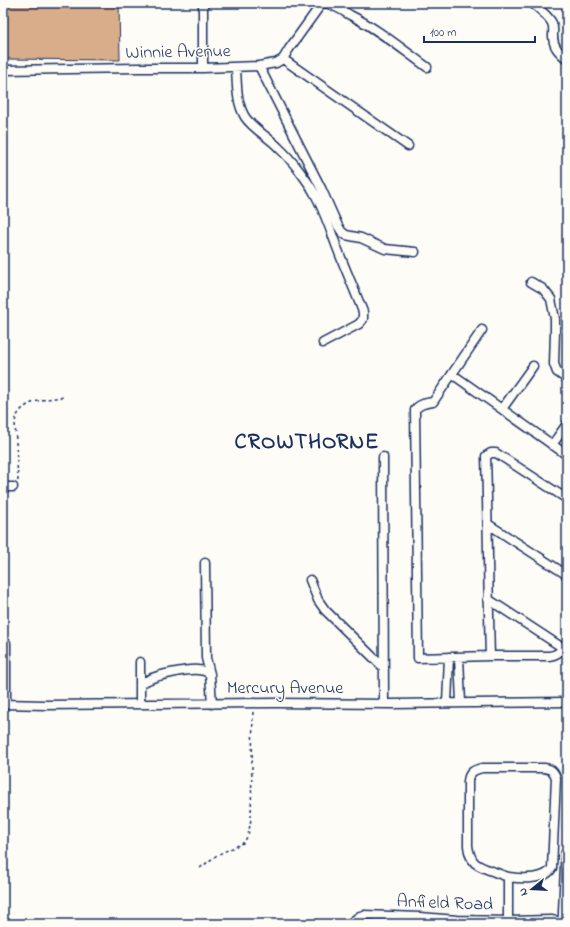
<svg xmlns="http://www.w3.org/2000/svg" width="570" height="927" font-family="'Indie Flower',sans-serif">
	<style>
		.building { fill: #d9ac8a; stroke: #1b2f5e }
		.lines { fill: none; stroke-linecap: round; stroke-linejoin: round }
		.minor-casing { stroke: #1b2f5e; stroke-width: 11 }
		.major-casing { stroke: #1b2f5e; stroke-width: 14 }
		.path { stroke: #1b2f5e; stroke-width: 1.5; stroke-dasharray: 3 3; stroke-linecap: butt }
		.minor { stroke: #fdfcf7; stroke-width: 8 }
		.major { stroke: #fdfcf7; stroke-width: 11 }
		.labels { text-anchor: middle; stroke-width: 3; stroke-linejoin: round; paint-order: stroke }
		.street-label { font-size: 18px; fill: #1b2f5e; stroke: #fdfcf7 }
		.district-label { font-size: 22px; font-weight: bold; letter-spacing: 1px; fill: #1b2f5e; stroke: #fdfcf7 }
	</style>
	<rect width="100%" height="100%" fill="#fdfcf7"/>
	<filter id="ink" filterUnits="userSpaceOnUse"><feTurbulence type="fractalNoise" baseFrequency=".025" numOctaves="2"/><feDisplacementMap in="SourceGraphic" scale="8" xChannelSelector="R" yChannelSelector="G"/><feConvolveMatrix kernelMatrix="1 2 1 2 8 2 1 2 1" color-interpolation-filters="sRGB"/></filter>
	<g filter="url(#ink)">
		<path class="building" d="M3,3H119L120,60L3,59Z"/>
		<g class="lines">
			<g class="minor-casing">
				<path id="minor" d="M325,3C334,5 342,10 350,15C378,29 402,49 427,67
					M532,3C539,9 548,15 552,23C554,27 553,32 553,36C553,47 559,52 567,59
					M283,59L408,146
					M259,66L321,188L338,226L342,232L346,235L361,238L385,249L415,252
					M236,67C237,83 236,102 245,117C254,130 269,137 279,148C292,160 308,181 316,196C325,213 331,232 338,250C346,271 355,291 363,312V319L359,324L323,343
					M203,68V3
					M3,70L138,68H203L259,66L270,64L276,63L283,59L289,49L322,3
					M531,282L543,289L551,299L555,319V332L554,364L557,372L567,379
					M482,330L433,402C426,403 419,404 415,410L418,658L490,656H549C558,655 562,650 567,643
					M452,374L567,455
					M502,409L533,366
					M552,445L567,424
					M383,457L384,703
					M3,487H13
					M488,524L567,575
					M205,563L206,658L210,674L212,704
					M310,580L318,600L325,610L384,668
					M488,599L563,648
					M490,656C488,589 488,522 486,456L491,453H496L567,499
					M459,657L461,703
					M140,662V704
					M140,685C142,683 145,681 148,680C157,675 187,669 198,670C202,670 206,671 210,674
					M447,703L449,657
					M3,704L45,705L275,703L391,704L567,702
					M6,704V643
					M482,768H544C551,769 554,771 556,778L552,868C546,880 522,879 509,877C504,876 497,873 492,871C486,869 480,867 475,863C470,858 469,853 468,846V781C469,772 474,770 482,768Z
					M508,921V877
					M349,924L360,916L364,915L420,917L457,920L508,921L551,920L567,923"/>
			</g>
			<g class="major-casing">
				<path id="major" d="M564,924L567,854"/>
			</g>
			<path class="path" d="M18,481L15,422C19,400 47,399 64,397
				M200,868L217,855L243,843L248,836L251,819L253,710"/>
			<use href="#minor" class="minor"/>
			<use href="#major" class="major"/>
		</g>
	</g>
	<g class="labels">
		<g class="street-label">
			<text transform="translate(178 51) rotate(-1)" y="6">Winnie Avenue</text>
			<text x="285" y="693">Mercury Avenue</text>
			<text transform="translate(445 902) rotate(2)" y="6">Anfield Road</text>
		</g>
		<g class="district-label">
			<text x="307" y="448">CROWTHORNE</text>
		</g>
	</g>
	<rect width="570" height="927" fill="none" stroke="#fdfcf7" stroke-width="16"/>
	<rect x="8" y="8" width="554" height="911" fill="none" stroke="#1b2f5e" stroke-width="1.5" filter="url(#ink)"/>
	<g transform="translate(532 889) rotate(252)" stroke="#fdfcf7" stroke-width="3" paint-order="stroke">
	<path d="M0-3L7 15L0 10L-7 15Z" fill="#1b2f5e"/>
	<text y="-6" font-size="11" font-weight="bold" text-anchor="middle" fill="#1b2f5e">N</text>
	</g>
	<path d="M424 36v6h111v-6" fill="none" stroke="#1b2f5e" stroke-width="2"/>
	<text x="430" y="36" font-size="12" fill="#1b2f5e" stroke="#fdfcf7" stroke-width="3" paint-order="stroke">100 m</text>
</svg>
